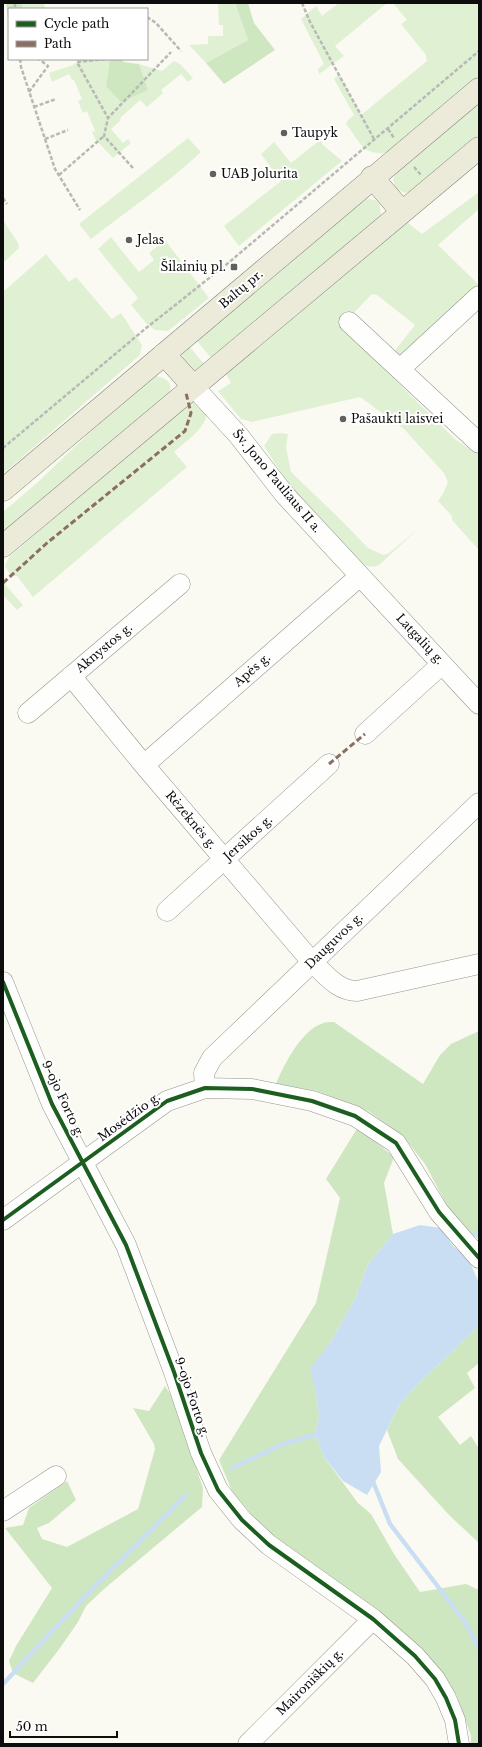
<svg xmlns="http://www.w3.org/2000/svg" width="482" height="1747" font-family="'Libre Baskerville',serif">
	<style>
		.green { fill: #e0f0d3 }
		.forest { fill: #cfe7c1 }
		.water { fill: #cadef3 }
		.lines { fill: none; stroke-linecap: round; stroke-linejoin: round }
		.stream { stroke: #cadef3; stroke-width: 4.5 }
		.minor-casing { stroke: #949490; stroke-width: 21 }
		.major-casing { stroke: #81817d; stroke-width: 23 }
		.path { stroke: #b8b8b6; stroke-width: 2.5; stroke-dasharray: 4 2; stroke-linecap: butt }
		.minor { stroke: #fefefd; stroke-width: 20 }
		.major { stroke: #ecead9; stroke-width: 22 }
		.quiet { stroke: #8d6e63; stroke-width: 3; stroke-dasharray: 6 3; stroke-linecap: butt }
		.cycleway-casing { stroke: #fff; stroke-width: 6 }
		.cycleway { stroke: #1b5e20; stroke-width: 4 }
		.poi-dot { fill: #60605d; stroke: #fff; stroke-width: 1.5 }
		.labels { text-anchor: middle; stroke-width: 4; stroke-linejoin: round; paint-order: stroke }
		.poi-label { font-size: 12px; fill: #0d0d0d; stroke: #fff; text-anchor: start }
		.street-label { font-size: 12px; fill: #0d0d0d; stroke: #fff }
	</style>
	<rect width="100%" height="100%" fill="#fafaf2"/>
	<path class="green" d="M22,3H44L45,9H22Z
		M218,3H235L248,40L206,63L189,45L208,44V36H223V25H219Z
		M339,3H387L335,46L344,56L319,74L318,69L324,64L301,19L316,6L322,16Z
		M393,3H479V80L392,152C363,157 362,145 346,124L347,121L354,115L334,79L339,74L361,115L427,61L426,55L401,24L407,20Z
		M82,59H110L106,86L148,90L139,64L162,71L174,61L180,64L193,78L188,82L181,74L161,90L163,93L147,107L140,100L120,118L121,120L111,129L123,143L128,139L131,143L113,158L95,139L92,132L95,131L87,111L83,113L78,101L82,99L74,80H72L69,74L52,82L49,73L73,65Z
		M479,102V135L410,192L405,193L396,189L393,180L395,175Z
		M188,138L201,152C167,184 128,210 91,239L79,224Z
		M320,140L323,145L342,161L239,246L224,226L281,181L261,154L274,142L291,163Z
		M479,192V209L438,245L479,285V292L404,356L397,357L393,353L415,325L377,295L372,294L342,325L408,393L456,440L479,455V550L452,520V516L438,501L444,492L448,482L444,473L404,429L360,397L252,422L241,419L218,391L231,383L226,374L407,222L422,234Z
		M369,199L375,200L379,203L381,213L379,218L212,359L196,340L364,200Z
		M3,220L18,243L19,248L3,263Z
		M111,237L139,272L154,260L149,253L165,240L209,298L168,331L155,330L147,324L131,305L138,298L98,249Z
		M46,254L69,282L76,277L112,319L121,313L142,345L140,355L3,474V292Z
		M189,346L205,365L198,370L193,371L182,360L183,351Z
		M155,376C166,377 175,384 168,395L3,534V512L38,482L108,415Z
		M193,400L207,411C207,428 186,441 174,452L187,467L33,597L17,576H11L5,566L9,557Z
		M280,433L288,434L286,447L291,472L341,520L368,548L383,555L389,553L418,529L379,565C371,568 367,567 360,562L289,485L264,446L272,434Z
		M3,582L23,605L17,610L3,595Z"/>
	<path class="forest" d="M6,3H22V9H9V25Z
		M235,3H248L254,23L275,50L224,84L206,63L248,40Z
		M110,59H123V62L139,64L148,90L121,102L106,86Z
		M334,1022L423,1084L440,1055L451,1044L479,1031V1240L453,1217L425,1164L403,1136L368,1111L317,1091L276,1084C283,1066 302,1030 321,1024C325,1022 330,1022 334,1022Z
		M358,1127L394,1157L384,1183L393,1234L368,1264L355,1299L332,1340L311,1369L316,1393L319,1417L315,1434L324,1457L358,1503L371,1514L394,1554L420,1592L466,1584L479,1590V1744H471V1736L457,1696L438,1667L399,1631L287,1547L253,1516L232,1491L219,1460L316,1303L340,1198L326,1179Z
		M479,1326V1363L467,1373L475,1388L438,1417L460,1445L471,1436L479,1449V1543L450,1516L398,1459L387,1430L399,1405L417,1385Z
		M165,1386L171,1395L203,1488L202,1507L104,1589L86,1606L78,1622L60,1648L33,1683L13,1673L9,1661L16,1646L52,1588L5,1528L23,1525L29,1508L67,1481L76,1500L49,1523L37,1528L42,1539L67,1547L138,1509L155,1449L154,1444L133,1408L149,1411Z"/>
	<path class="water" d="M420,1225L441,1228L453,1246L468,1258L479,1283V1326L417,1385L399,1405L379,1446L381,1472L367,1495L343,1481L324,1457L315,1434L319,1417L316,1393L310,1369L332,1340L355,1299L368,1264L393,1234Z"/>
	<g class="lines">
		<path class="stream" d="M468,1238L479,1232
			M232,1468L283,1444L321,1433
			M372,1479L390,1524L465,1622L479,1649
			M3,1684L91,1590L186,1495"/>
		<g class="minor-casing">
			<path id="minor" d="M349,322L479,443
				M400,369L479,296
				M193,386L239,436L285,495L479,704
				M71,676L144,765L312,962C326,975 338,991 357,991L479,964
				M28,713L180,584
				M365,734L442,664
				M144,765L360,576
				M167,911L329,764
				M3,982L52,1104L126,1245L174,1372L201,1453L218,1490L242,1520L269,1545L373,1619L415,1656L435,1679L446,1698L455,1720L459,1744
				M205,1088L204,1073L212,1058L479,803
				M3,1220L167,1101L205,1088L252,1089L312,1101L355,1116L396,1143L439,1212L479,1258
				M3,1511L56,1476
				M248,1744L373,1619"/>
		</g>
		<g class="major-casing">
			<path id="major" d="M372,177L402,212
				M164,354L193,386
				M3,490L479,89
				M3,546L479,148"/>
		</g>
		<path class="path" d="M15,3V9
			M302,3L310,22L374,139
			M147,17L156,23L181,51
			M20,59L21,67L55,169L80,210
			M105,59L77,62L108,118
			M29,92L48,66L39,59
			M34,107L56,99
			M388,129L394,138
			M45,139L68,130
			M414,167L421,175
			M133,168L104,136L108,118L171,52
			M59,175L104,136
			M3,198L7,204
			M3,448L145,329L227,264L479,51"/>
		<use href="#minor" class="minor"/>
		<use href="#major" class="major"/>
		<path class="quiet" d="M3,583L47,543L185,431L191,413L186,393
			M329,764L365,734"/>
		<g class="cycleway-casing">
			<path id="cycleway" d="M3,982L52,1104L126,1245L174,1372L201,1453L218,1490L242,1520L269,1545L373,1619L415,1656L435,1679L446,1698L455,1720L459,1744
				M3,1220L167,1101L205,1088L252,1089L312,1101L355,1116L396,1143L439,1212L479,1258"/>
		</g>
		<use href="#cycleway" class="cycleway"/>
	</g>
	<g class="poi-dot">
		<circle cx="284" cy="133" r="4"/>
		<circle cx="213" cy="174" r="4"/>
		<circle cx="129" cy="240" r="4"/>
		<rect x="230" y="263" width="8" height="8" rx="2"/>
		<circle cx="343" cy="419" r="4"/>
	</g>
	<g class="labels">
		<g class="poi-label">
			<text x="292" y="137">Taupyk</text>
			<text x="221" y="178">UAB Jolurita</text>
			<text x="137" y="244">Jelas</text>
			<text x="226" y="271" text-anchor="end">Šilainių pl.</text>
			<text x="351" y="423">Pašaukti laisvei</text>
		</g>
		<g class="street-label">
			<text transform="translate(241 289) rotate(-40)" y="4">Baltų pr.</text>
			<text transform="translate(277 481) rotate(50)" y="4">Šv. Jono Pauliaus II a.</text>
			<text transform="translate(420 639) rotate(47)" y="4">Latgalių g.</text>
			<text transform="translate(104 648) rotate(-40)" y="4">Aknystos g.</text>
			<text transform="translate(252 670) rotate(-41)" y="4">Apės g.</text>
			<text transform="translate(191 820) rotate(50)" y="4">Rėzeknės g.</text>
			<text transform="translate(248 838) rotate(-42)" y="4">Jersikos g.</text>
			<text transform="translate(334 941) rotate(-44)" y="4">Dauguvos g.</text>
			<text transform="translate(63 1099) rotate(65)" y="4">9-ojo Forto g.</text>
			<text transform="translate(129 1117) rotate(-36)" y="4">Mosėdžio g.</text>
			<text transform="translate(192 1397) rotate(71)" y="4">9-ojo Forto g.</text>
			<text transform="translate(310 1682) rotate(-45)" y="4">Maironiškių g.</text>
		</g>
	</g>
	<rect width="482" height="1747" fill="none" stroke="#0d0d0d" stroke-width="8"/>
	<rect x="8" y="8" width="140" height="52" fill="#ffffff" stroke="#9e9e9e"/>
	<rect x="16" y="21" width="20" height="6" fill="#1b5e20" stroke="#9e9e9e"/>
	<text x="44" y="28" font-size="12" fill="#0d0d0d">Cycle path</text>
	<rect x="16" y="41" width="20" height="6" fill="#8d6e63" stroke="#9e9e9e"/>
	<text x="44" y="48" font-size="12" fill="#0d0d0d">Path</text>
	<path d="M10 1731v6h107v-6" fill="none" stroke="#0d0d0d" stroke-width="2"/>
	<text x="16" y="1731" font-size="12" fill="#0d0d0d" stroke="#ffffff" stroke-width="3" paint-order="stroke">50 m</text>
</svg>
